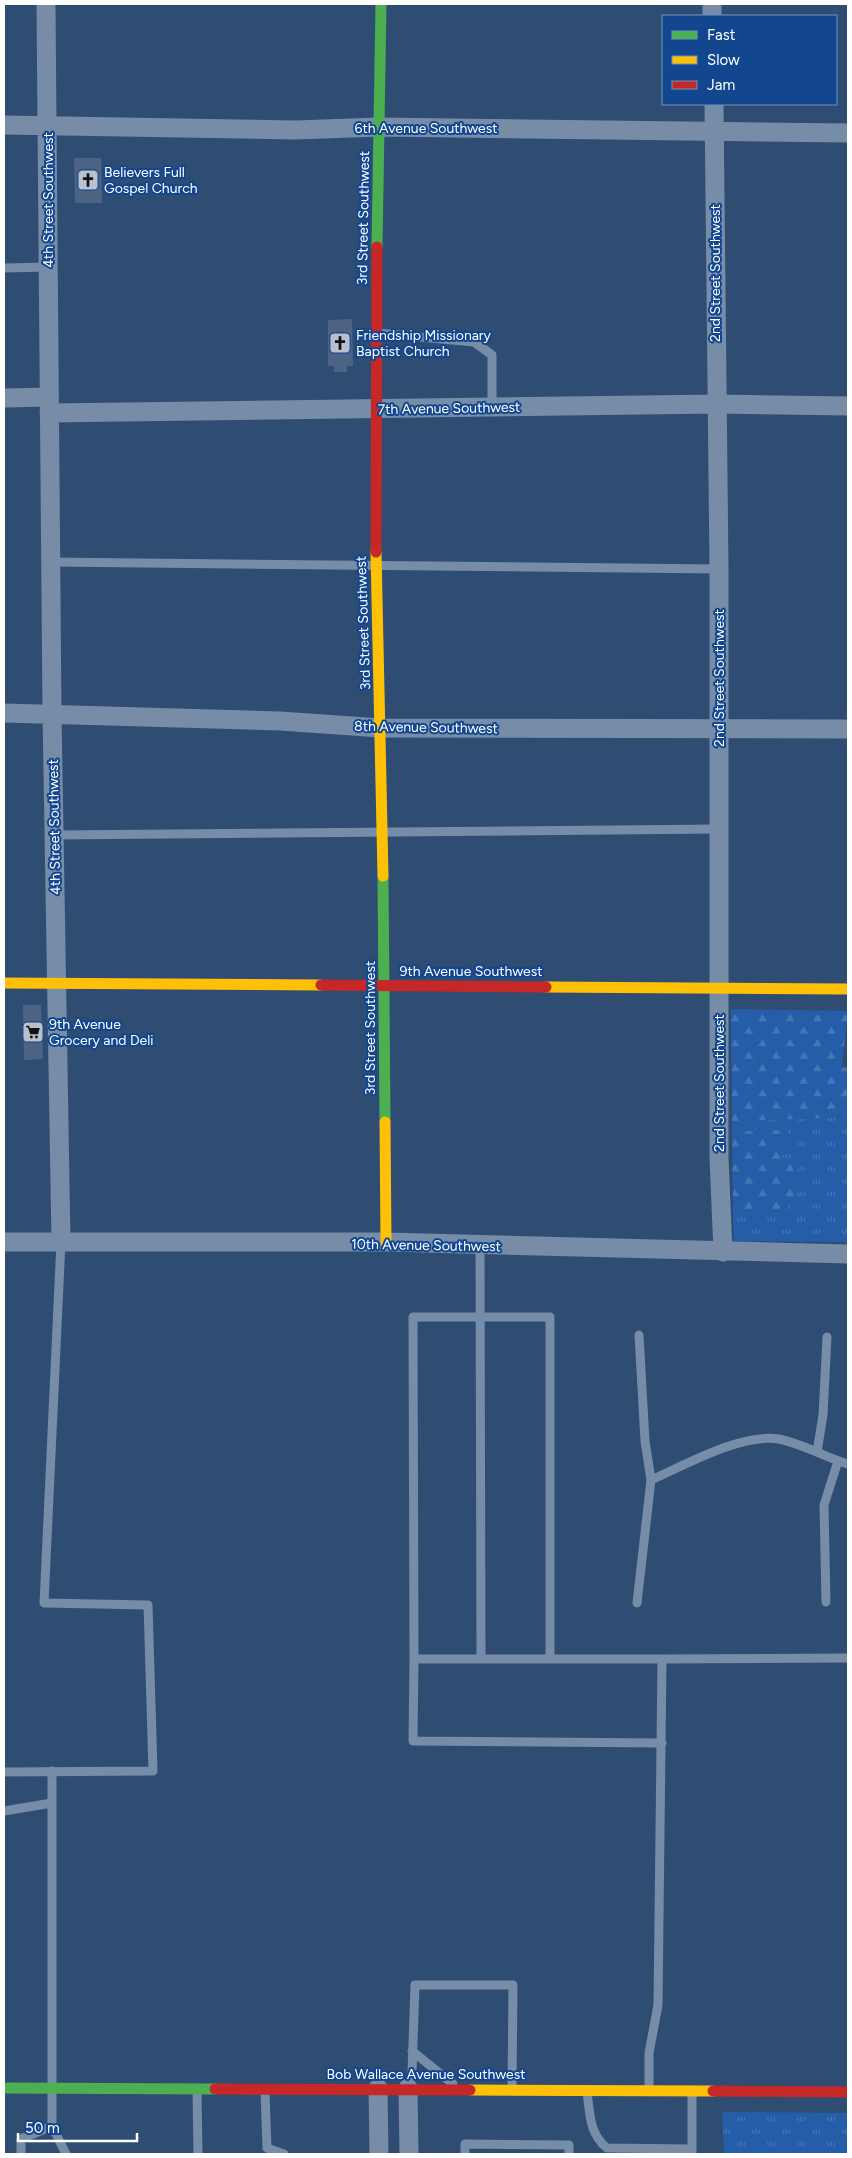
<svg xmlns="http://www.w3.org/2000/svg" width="852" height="2158" font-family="Figtree,sans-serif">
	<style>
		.grass { fill: url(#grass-tufts) }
		.forest { fill: url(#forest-firs) }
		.building { fill: #4c6383 }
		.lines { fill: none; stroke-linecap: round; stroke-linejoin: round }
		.lane { stroke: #768ca7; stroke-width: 9 }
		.street { stroke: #768ca7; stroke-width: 19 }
		.fast { stroke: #4caf50; stroke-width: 11 }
		.slow { stroke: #ffc107; stroke-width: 11 }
		.jam { stroke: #c62828; stroke-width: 11 }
		.labels { text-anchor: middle; stroke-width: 4; stroke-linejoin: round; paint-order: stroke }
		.street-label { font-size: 14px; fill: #fff; stroke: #124790 }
		.poi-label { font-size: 14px; fill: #fff; stroke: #124790; text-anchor: start }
	</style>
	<defs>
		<pattern id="grass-tufts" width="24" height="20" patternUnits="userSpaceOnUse" patternTransform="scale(1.25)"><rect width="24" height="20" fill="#255da8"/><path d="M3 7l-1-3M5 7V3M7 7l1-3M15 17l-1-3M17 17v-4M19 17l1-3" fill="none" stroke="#4675b5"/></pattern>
		<pattern id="forest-firs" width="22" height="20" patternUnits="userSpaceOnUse" patternTransform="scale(1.25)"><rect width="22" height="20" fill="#255da8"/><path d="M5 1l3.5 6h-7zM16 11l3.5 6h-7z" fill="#4675b5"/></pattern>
	</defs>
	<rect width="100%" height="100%" fill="#2f4c73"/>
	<path class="grass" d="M848,1114V1242L734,1241L733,1211L783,1212L780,1157L790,1138L786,1130L732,1131V1121L832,1118Z
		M722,2112L848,2113V2154H724Z"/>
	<path class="forest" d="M731,1009L848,1011L842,1067L848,1068V1114L832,1118L732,1121Z
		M786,1130L790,1138L780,1157L793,1160L797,1197L783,1212L733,1211L732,1131Z"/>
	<path class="building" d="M74,158H101L102,203H75Z
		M352,319L353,366H347V372H334V366H328V320Z
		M23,1005H41L43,1059L24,1060Z"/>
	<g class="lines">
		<path class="lane" d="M4,268L48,267
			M377,333L474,342L492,355V407
			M51,562L719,569
			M54,835L718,829
			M480,1245L481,1658
			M817,1452L823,1415L827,1337
			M651,1480C685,1465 741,1433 779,1439C803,1444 825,1457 848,1464
			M826,1602L824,1505L838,1461
			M637,1603L651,1480L645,1441L639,1335
			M414,1659L413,1317H550V1658
			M662,1659L848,1658
			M4,1772L153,1771L148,1605L44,1603L61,1242
			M4,1811L52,1803
			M412,2051L453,2084
			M409,2087L412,2073L415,1985H513L512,2089
			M649,2089V2053L658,2005L662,1659H414L413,1741L662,1743
			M197,2091L198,2154
			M265,2091L267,2148L284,2154
			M587,2092C590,2113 589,2134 607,2148L692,2149
			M52,2126V1771
			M21,2154V2139L52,2126L66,2154
			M465,2154V2144L569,2145V2154
			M692,2154V2095"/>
		<path class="street" d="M46,4L52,714L61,1242
			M712,4V16
			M714,104L719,569V1158L723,1252
			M4,125L296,130L379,127L848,133
			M4,398L49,397
			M49,413L717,404L848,406
			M4,713L280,721L381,728L848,729
			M4,1242H386L848,1254
			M378,2088L379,2154
			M408,2088L409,2154"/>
		<path class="fast" d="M377,247L381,4
			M383,876L385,1122
			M4,2088L215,2089"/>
		<path class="slow" d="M376,552L383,876
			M4,983L321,985
			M546,987L848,989
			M385,1122L386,1242
			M470,2090L713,2091"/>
		<path class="jam" d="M376,552L377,247
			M321,985L546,987
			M215,2089L470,2090
			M713,2091L848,2092"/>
	</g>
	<defs>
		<g id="church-square" transform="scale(1.125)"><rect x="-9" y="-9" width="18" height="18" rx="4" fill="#b6c0ce" stroke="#124790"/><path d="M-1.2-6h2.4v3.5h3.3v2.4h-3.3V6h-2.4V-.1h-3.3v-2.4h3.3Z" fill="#111"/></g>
		<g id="supermarket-square" transform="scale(1.125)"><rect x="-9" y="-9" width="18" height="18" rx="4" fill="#b6c0ce" stroke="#124790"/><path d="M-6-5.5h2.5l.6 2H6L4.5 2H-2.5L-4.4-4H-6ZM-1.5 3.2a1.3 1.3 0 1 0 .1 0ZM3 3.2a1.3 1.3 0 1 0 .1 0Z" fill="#111"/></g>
	</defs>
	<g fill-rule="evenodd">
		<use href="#church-square" x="88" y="180"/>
		<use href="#church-square" x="340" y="343"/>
		<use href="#supermarket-square" x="33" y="1032"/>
	</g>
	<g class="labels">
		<g class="street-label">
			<text x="426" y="133">6th Avenue Southwest</text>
			<text transform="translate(48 200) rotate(-90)" y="5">4th Street Southwest</text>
			<text transform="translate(363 218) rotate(-89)" y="5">3rd Street Southwest</text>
			<text transform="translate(715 273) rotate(-90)" y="5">2nd Street Southwest</text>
			<text transform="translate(449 408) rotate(-1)" y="5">7th Avenue Southwest</text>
			<text transform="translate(363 623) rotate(-92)" y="5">3rd Street Southwest</text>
			<text transform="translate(719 678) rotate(-90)" y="5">2nd Street Southwest</text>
			<text transform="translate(426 727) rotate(1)" y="5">8th Avenue Southwest</text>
			<text transform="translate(54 827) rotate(-91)" y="5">4th Street Southwest</text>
			<text x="471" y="976">9th Avenue Southwest</text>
			<text transform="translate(370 1028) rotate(-90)" y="5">3rd Street Southwest</text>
			<text transform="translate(719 1083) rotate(-90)" y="5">2nd Street Southwest</text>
			<text transform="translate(426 1245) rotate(1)" y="5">10th Avenue Southwest</text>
			<text x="426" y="2079">Bob Wallace Avenue Southwest</text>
		</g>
		<g class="poi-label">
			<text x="104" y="177">Believers Full<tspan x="104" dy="16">Gospel Church</tspan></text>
			<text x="356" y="340">Friendship Missionary<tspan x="356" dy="16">Baptist Church</tspan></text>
			<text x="49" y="1029">9th Avenue<tspan x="49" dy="16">Grocery and Deli</tspan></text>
		</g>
	</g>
	<rect width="852" height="2158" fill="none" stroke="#ffffff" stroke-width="10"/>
	<rect x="662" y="15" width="175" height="90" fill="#124790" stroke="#7191bc"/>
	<rect x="672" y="31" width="25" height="8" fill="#4caf50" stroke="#7191bc"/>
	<text x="707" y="40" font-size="15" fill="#ffffff">Fast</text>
	<rect x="672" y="56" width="25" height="8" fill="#ffc107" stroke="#7191bc"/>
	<text x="707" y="65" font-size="15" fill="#ffffff">Slow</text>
	<rect x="672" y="81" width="25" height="8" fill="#c62828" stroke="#7191bc"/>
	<text x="707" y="90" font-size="15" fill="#ffffff">Jam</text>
	<path d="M18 2133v8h119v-8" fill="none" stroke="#ffffff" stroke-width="2.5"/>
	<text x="25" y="2133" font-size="15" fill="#ffffff" stroke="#124790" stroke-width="4" paint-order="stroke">50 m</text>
</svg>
